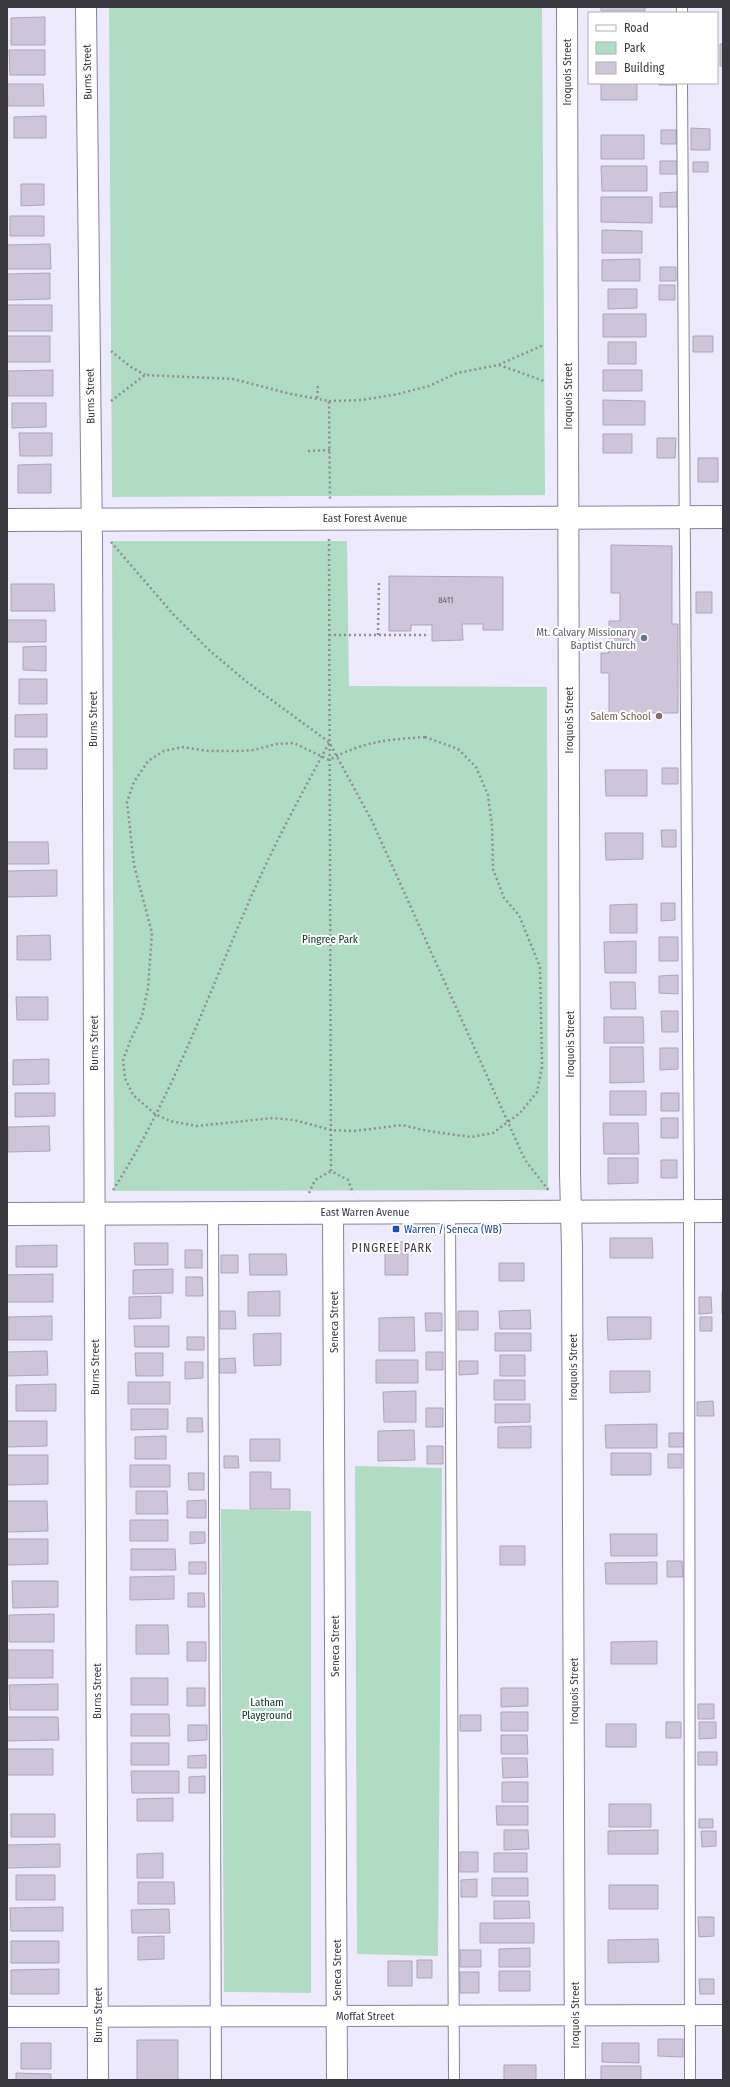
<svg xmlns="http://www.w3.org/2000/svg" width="730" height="2087" font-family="'Fira Sans Condensed',sans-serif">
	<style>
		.green { fill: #b0dcc3 }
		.building { fill: #cec6d8; stroke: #ada5b7 }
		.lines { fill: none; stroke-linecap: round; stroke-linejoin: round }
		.service-casing { stroke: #878496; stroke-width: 12 }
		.minor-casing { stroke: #878496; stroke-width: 22 }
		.secondary-casing { stroke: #878496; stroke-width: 24 }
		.path { stroke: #8f8c99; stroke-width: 2.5; stroke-dasharray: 2 3; stroke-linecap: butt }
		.service { stroke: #fff; stroke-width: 10 }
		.minor { stroke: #fff; stroke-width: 20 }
		.secondary { stroke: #fff; stroke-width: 22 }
		.worship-dot { fill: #6b7280; stroke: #fff; stroke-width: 1.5 }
		.education-dot { fill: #8d6e63; stroke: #fff; stroke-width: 1.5 }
		.transit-dot { fill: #1a4fb4; stroke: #fff; stroke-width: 1.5 }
		.labels { text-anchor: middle; stroke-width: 4; stroke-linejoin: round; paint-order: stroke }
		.number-label { font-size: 9px; fill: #5e5c65 }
		.street-label { font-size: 11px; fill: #39383f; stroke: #fff }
		.worship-label { font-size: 11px; fill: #5b616d; stroke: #fff; text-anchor: end }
		.education-label { font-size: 11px; fill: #785e54; stroke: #fff; text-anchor: end }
		.park-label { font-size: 11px; fill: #073320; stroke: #fff }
		.transit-label { font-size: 11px; fill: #164399; stroke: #fff; text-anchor: start }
		.neighbourhood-label { font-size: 12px; letter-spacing: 1px; fill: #39383f; stroke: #fff }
	</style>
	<rect width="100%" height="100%" fill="#eeeafe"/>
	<path class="green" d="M109,7H542L545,495L112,497Z
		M112,541H347L349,686L547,687L548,1190L114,1191Z
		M355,1466L442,1468L438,1956L357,1954Z
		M221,1509L311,1511V1993L224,1992Z"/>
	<path class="building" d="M601,7H645V11H601Z
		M45,17V45H11V18Z
		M720,44H723V66H720Z
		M9,50H45V75H10Z
		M601,83H637V100H601Z
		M659,83H676V85H659Z
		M7,84H43L44,106H8Z
		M46,116V138H14V117Z
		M691,128L710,129V150H691Z
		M661,130H676V144H661Z
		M601,135H644V159H601Z
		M660,161H677V174H660Z
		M693,162H708V172H693Z
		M601,166H647V191H602Z
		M21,184H44V205L21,206Z
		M677,192V207H660V193Z
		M601,197H652V223L601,222Z
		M10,216H44V236H10Z
		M602,230L642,231V253H602Z
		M50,244L51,269H7V245Z
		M640,259V281H602V260Z
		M660,267H676V281H660Z
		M50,273V299L7,300V274Z
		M659,285H675V300H659Z
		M608,289H637V308L608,309Z
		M7,305H52V331H7Z
		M603,314H646V337H603Z
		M7,336H50V362H7Z
		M693,336H713V352H693Z
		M608,342H636V364H608Z
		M53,370V396H8V371Z
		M603,370H642V391H603Z
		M603,400L645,401V425H603Z
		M12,403H46V427L12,428Z
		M19,433H52V456H20Z
		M603,434H632V453H603Z
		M657,438H676L675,458H657Z
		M698,458H718V482H698Z
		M51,464V493H18V465Z
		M611,545L672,546V624H678V713H609V673H601V653H609V621H620V593H611Z
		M389,576L503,577V630H483V624H462L463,640L432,641V625H411V631H389Z
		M11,584H54L55,611H11Z
		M696,592H712V613H696Z
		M7,620H46V642H7Z
		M46,646V671L23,670V647Z
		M19,679H47V704H19Z
		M47,714V737H15V715Z
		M14,749H47V769H14Z
		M662,768H678V784H662Z
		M605,770H647V796H606Z
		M661,830H676V847H662Z
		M605,833H643V859L606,860Z
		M7,842H48L49,864H7Z
		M57,870V896L7,897V871Z
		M661,903H675V920L661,921Z
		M637,904V933H610V905Z
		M50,935L51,960H17V936Z
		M659,937H678V961H659Z
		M636,941V973H605L604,942Z
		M678,975V994L659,993V976Z
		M610,982H635L636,1009H611Z
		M16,997H48V1020H17Z
		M661,1011H678V1032H662Z
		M604,1017H643L644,1043H604Z
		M610,1047H643L644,1082L610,1083Z
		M660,1048H678V1069L660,1070Z
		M49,1059V1084L13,1085V1060Z
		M610,1091H646V1115H610Z
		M15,1093H55V1116L15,1117Z
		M661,1093H679V1111H661Z
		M661,1118H678V1138H661Z
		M603,1123H638L639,1154H604Z
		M49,1126L50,1151L8,1152V1127Z
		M608,1158H638V1183L608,1184Z
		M661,1160H677V1178H661Z
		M610,1238H652L653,1258H610Z
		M385,1242H408V1275H385Z
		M134,1243H168V1265H135Z
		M57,1245V1267H16V1246Z
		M185,1250H202V1268H185Z
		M249,1254H286L287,1275H250Z
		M221,1255H238V1273H221Z
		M499,1263H524V1281H499Z
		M173,1269V1293L133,1294V1270Z
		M53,1274V1302H7V1275Z
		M186,1277H202L203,1296H186Z
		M280,1291V1316H248V1292Z
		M722,1292H723V1314H722Z
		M161,1296V1318L129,1319V1297Z
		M699,1297H711L712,1313L699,1314Z
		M530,1310L531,1329H500L499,1311Z
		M220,1311H235L236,1329H220Z
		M458,1311H478V1330H458Z
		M425,1313H442V1331H426Z
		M52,1316V1340H8V1317Z
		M414,1317L415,1351H379V1318Z
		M607,1317H651V1339L608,1340Z
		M700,1317H712V1331H700Z
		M134,1326H169V1347H135Z
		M281,1333V1365L254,1366L253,1334Z
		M495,1333H531V1351H495Z
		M187,1337H204V1350H187Z
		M47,1351L48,1375L7,1376V1352Z
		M426,1352H443V1370H426Z
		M135,1353H163V1376H136Z
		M500,1355H525V1376H500Z
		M235,1358L236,1373H219V1359Z
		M376,1360H418V1383H376Z
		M459,1361H478V1374L459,1375Z
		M185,1362H203V1378L185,1379Z
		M610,1371H650V1392L610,1393Z
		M494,1380H525V1400H494Z
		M128,1382H170V1404H128Z
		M56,1384V1411H16V1385Z
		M416,1391V1422H384L383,1392Z
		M713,1401L714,1416H697V1402Z
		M495,1404H530V1422L495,1423Z
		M426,1408H443V1427H426Z
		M131,1409H168V1429L131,1430Z
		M187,1418H202L203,1432H187Z
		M7,1421H47V1446L7,1447Z
		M657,1424V1448H606L605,1425Z
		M531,1426V1448H498V1427Z
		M414,1430L415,1460L378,1461V1431Z
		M669,1433H683L684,1447H669Z
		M166,1436V1459H135V1437Z
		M250,1439H280V1461H250Z
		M427,1446H443V1464H427Z
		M611,1453H651V1475H611Z
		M668,1454H682V1468H668Z
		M7,1455H48V1484L7,1485Z
		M224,1456H238L239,1468H224Z
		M130,1465H170V1487H130Z
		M250,1472H271V1489H290V1509H250Z
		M188,1473H204V1490H189Z
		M136,1491H167L168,1514H136Z
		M206,1500V1518H187V1501Z
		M7,1501H47L48,1531L7,1532Z
		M130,1520H168V1541H130Z
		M190,1532H205V1543L190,1544Z
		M610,1534H657V1556H611Z
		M7,1539H48V1564L7,1565Z
		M500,1546H525V1565H500Z
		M131,1549H175L176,1570H131Z
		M667,1561H682L683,1577H667Z
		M189,1562H206V1574H189Z
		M657,1562V1584H606L605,1563Z
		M174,1576V1599L130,1600V1577Z
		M12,1581H58V1607L13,1608Z
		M188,1593H204L205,1607H188Z
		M54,1614V1642H9V1615Z
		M136,1625H168L169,1654H136Z
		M657,1641V1664H611V1642Z
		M187,1642H206V1661H187Z
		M8,1650H53V1678H8Z
		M131,1678H168V1705H131Z
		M58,1684V1710H10L9,1685Z
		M187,1688H205V1706H187Z
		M501,1688H528V1706L501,1707Z
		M698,1704H714V1719H698Z
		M501,1712H528V1731H501Z
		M131,1714H169L170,1736H131Z
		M460,1715H481V1731H460Z
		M7,1717H58L59,1740L7,1741Z
		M666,1722H681V1738H666Z
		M699,1722H716V1738L699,1739Z
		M606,1724H636V1747H606Z
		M188,1725H207V1740L188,1741Z
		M501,1735H527L528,1754H501Z
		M131,1743H169V1765H131Z
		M7,1749H53V1775H7Z
		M698,1752H717V1765H698Z
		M206,1755V1768H188V1756Z
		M502,1758H527L528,1777L503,1778Z
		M131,1771H179V1793H132Z
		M205,1776V1793H189V1777Z
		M502,1782H528V1802H502Z
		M173,1798V1821H137V1799Z
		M609,1804H651V1827H609Z
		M496,1806H528V1825H497Z
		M11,1814H55V1837H11Z
		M699,1819H713V1828H699Z
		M504,1830H528L529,1849L504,1850Z
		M658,1830V1854H608V1831Z
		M701,1831H716V1846L702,1847Z
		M60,1844V1867L7,1868V1845Z
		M460,1852H478V1872H460Z
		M163,1853V1878H137V1854Z
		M494,1853H527V1872H494Z
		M16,1875H55V1900H16Z
		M492,1878H528V1896H492Z
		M477,1879V1897H461V1880Z
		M138,1882H174L175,1904H138Z
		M609,1885H658V1909H609Z
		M494,1901H529L530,1918L494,1919Z
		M63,1907V1931H11L10,1908Z
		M169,1909L170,1933H132L131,1910Z
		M698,1917H714V1936L699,1937Z
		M480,1923H534V1943H480Z
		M164,1936V1959L138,1960V1937Z
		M658,1939L659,1962L608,1963V1940Z
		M11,1941H59V1963H11Z
		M530,1948V1967H499V1949Z
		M460,1950H481V1967H460Z
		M417,1960H432V1978H417Z
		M388,1961H412V1986H388Z
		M59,1969V1994H11V1970Z
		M499,1971H530V1991H499Z
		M460,1972H479V1993H460Z
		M699,1979H714V1994H700Z
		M658,2039H683V2057L658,2056Z
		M137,2040H178V2080H137Z
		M21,2043H51V2069H21Z
		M602,2043H639V2063L602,2062Z
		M504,2065H536V2080H504Z
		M601,2066H641V2080H601Z
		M16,2073L51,2074V2080H16Z"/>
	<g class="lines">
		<g class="service-casing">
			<path id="service" d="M682,7V13
				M682,83L689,1192L690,2080
				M450,1212L454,2080
				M213,1213L216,2080"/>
		</g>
		<g class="minor-casing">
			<path id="minor" d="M86,7L92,544L98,2080
				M567,7L570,1173L572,1249L575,2080
				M333,1213L337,2080
				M7,2017L723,2015"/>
		</g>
		<g class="secondary-casing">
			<path id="secondary" d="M7,520L723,517
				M7,1214L723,1211"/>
		</g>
		<path class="path" d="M111,351L131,367L145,375
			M499,365L544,381
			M317,398L318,385
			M111,401L145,375L233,379L291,394L329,401L330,499
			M329,401L362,400L398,394L429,386L457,373L498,365L544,345
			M308,451L330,450
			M329,539L331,1171L348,1180L353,1193
			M111,542L173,614L209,650L247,682L329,742L372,821L525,1160L550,1192
			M329,635H428
			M378,635L379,580
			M425,737L458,749L476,767L488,795L492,826L493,869L504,898L519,915L540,967L542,1067L537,1092L520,1113L493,1133L471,1137L428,1131L402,1125L354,1131L331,1130L294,1120L273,1118L197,1126L170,1121L155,1114L133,1095L125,1078L123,1060L131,1039L142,1016L148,988L152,933L134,865L127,802L134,782L148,761L164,751L183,747L208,751H240L254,750L276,744L294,743L329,760C365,741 385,740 425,737Z
			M113,1190C173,1097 210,989 255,888C277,839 303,791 329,743
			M309,1193L315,1180L331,1171"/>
		<use href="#service" class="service"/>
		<use href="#minor" class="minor"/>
		<use href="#secondary" class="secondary"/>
	</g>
	<circle class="worship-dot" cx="644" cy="638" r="4"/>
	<circle class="education-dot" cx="659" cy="716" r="4"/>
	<rect class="transit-dot" x="392" y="1225" width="8" height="8" rx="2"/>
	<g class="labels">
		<g class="number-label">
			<text x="446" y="603">8411</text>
		</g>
		<g class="street-label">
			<text transform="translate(87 72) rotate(-91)" y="4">Burns Street</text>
			<text transform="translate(567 72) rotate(-90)" y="4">Iroquois Street</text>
			<text transform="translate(90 396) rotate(-91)" y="4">Burns Street</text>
			<text transform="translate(568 396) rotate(-90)" y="4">Iroquois Street</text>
			<text x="365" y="522">East Forest Avenue</text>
			<text transform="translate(93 719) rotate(-90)" y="4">Burns Street</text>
			<text transform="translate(569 720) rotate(-90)" y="4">Iroquois Street</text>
			<text transform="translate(94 1043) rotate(-90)" y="4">Burns Street</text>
			<text transform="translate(570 1044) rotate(-90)" y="4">Iroquois Street</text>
			<text x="365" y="1216">East Warren Avenue</text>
			<text transform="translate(334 1322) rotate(-90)" y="4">Seneca Street</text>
			<text transform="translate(95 1367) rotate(-90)" y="4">Burns Street</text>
			<text transform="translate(573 1367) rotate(-90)" y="4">Iroquois Street</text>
			<text transform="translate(335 1646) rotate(-90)" y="4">Seneca Street</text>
			<text transform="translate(97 1691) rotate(-90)" y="4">Burns Street</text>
			<text transform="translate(574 1691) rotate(-90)" y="4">Iroquois Street</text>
			<text transform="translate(337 1970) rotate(-90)" y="4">Seneca Street</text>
			<text transform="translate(98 2015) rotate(-90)" y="4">Burns Street</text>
			<text transform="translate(575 2015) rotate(-90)" y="4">Iroquois Street</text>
			<text x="365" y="2020">Moffat Street</text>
		</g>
		<g class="worship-label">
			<text x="636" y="636">Mt. Calvary Missionary<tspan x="636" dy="13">Baptist Church</tspan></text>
		</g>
		<g class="education-label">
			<text x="651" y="720">Salem School</text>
		</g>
		<g class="park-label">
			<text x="330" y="943">Pingree Park</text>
			<text x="267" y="1706">Latham<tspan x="267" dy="13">Playground</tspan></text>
		</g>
		<g class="transit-label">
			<text x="404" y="1233">Warren / Seneca (WB)</text>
		</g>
		<g class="neighbourhood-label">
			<text x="392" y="1252">PINGREE PARK</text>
		</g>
	</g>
	<rect width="730" height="2087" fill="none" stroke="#39383f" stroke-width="16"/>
	<rect x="588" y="12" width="130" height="72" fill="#ffffff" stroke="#b0afb2"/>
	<rect x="596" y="25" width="20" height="6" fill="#ffffff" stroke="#b0afb2"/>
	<text x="624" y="32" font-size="12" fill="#39383f">Road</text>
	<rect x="596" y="42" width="20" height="12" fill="#b0dcc3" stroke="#b0afb2"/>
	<text x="624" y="52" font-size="12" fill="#39383f">Park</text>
	<rect x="596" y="62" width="20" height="12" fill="#cec6d8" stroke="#b0afb2"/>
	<text x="624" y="72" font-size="12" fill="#39383f">Building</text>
</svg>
